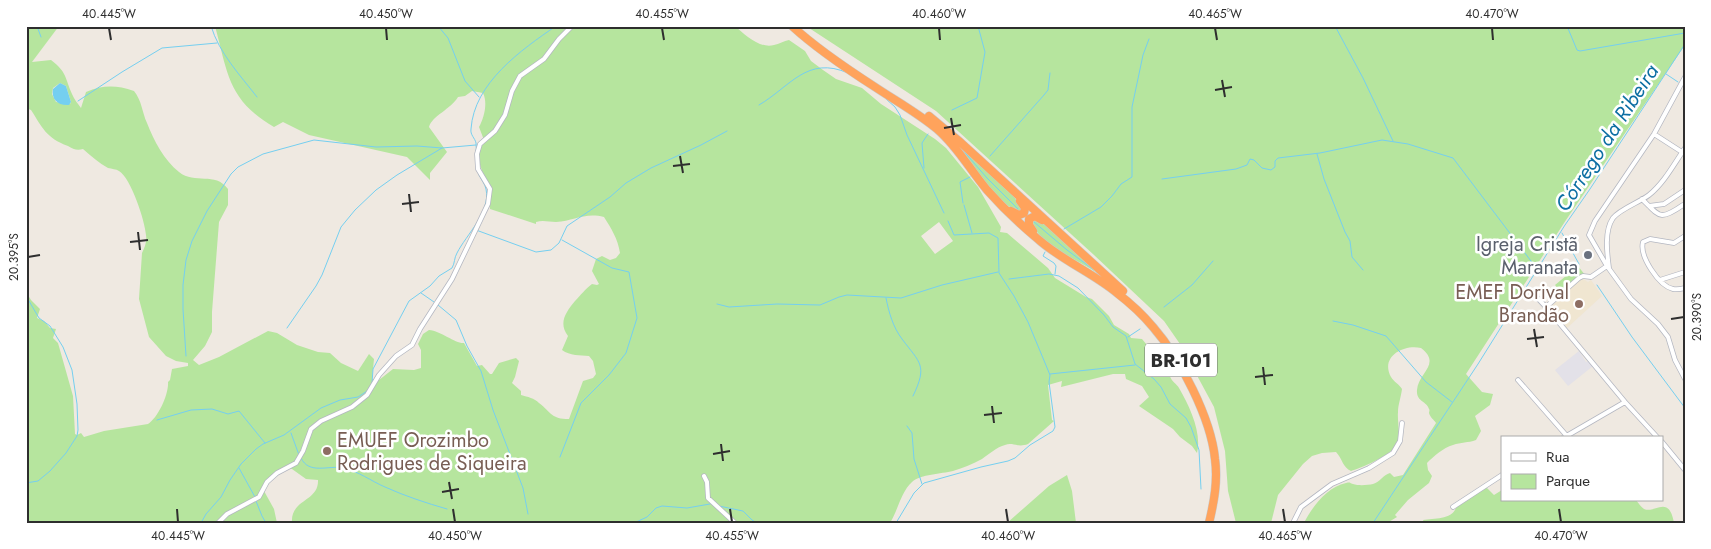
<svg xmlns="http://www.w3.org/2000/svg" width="1711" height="549" font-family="Jost,sans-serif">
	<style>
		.industrial { fill: #e3e1e8 }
		.education { fill: #f0e6d1 }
		.green { fill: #b6e59e; fill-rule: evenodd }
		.water { fill: #75cff0 }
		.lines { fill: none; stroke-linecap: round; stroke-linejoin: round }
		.stream { stroke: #75cff0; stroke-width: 1 }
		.street-casing { stroke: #b4b7c1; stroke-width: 5.5 }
		.highway-casing { stroke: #c9c9c9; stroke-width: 9 }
		.street { stroke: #fff; stroke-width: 4 }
		.highway { stroke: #ffa35c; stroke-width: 8 }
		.ticks { fill: none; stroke: #2e2e2e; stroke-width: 2 }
		.worship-dot { fill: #6b7280; stroke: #fff; stroke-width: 2 }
		.education-dot { fill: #8d6e63; stroke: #fff; stroke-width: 2 }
		.labels { text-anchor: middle; stroke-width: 5; stroke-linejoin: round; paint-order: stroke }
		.shield { fill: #fff; stroke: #6d6d6d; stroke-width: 1 }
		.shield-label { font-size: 19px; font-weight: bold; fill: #2e2e2e }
		.worship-label { font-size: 20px; fill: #5b616d; stroke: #fff; text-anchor: end }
		.education-label { font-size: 20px; fill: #785e54; stroke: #fff; text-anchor: end }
		.water-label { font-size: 21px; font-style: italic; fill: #0d6fa3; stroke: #fff }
		.neatline { fill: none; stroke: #2e2e2e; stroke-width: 2 }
		.ticks-label { font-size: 12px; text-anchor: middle; fill: #2e2e2e }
	</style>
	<rect width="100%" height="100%" fill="#efe9e1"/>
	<path class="industrial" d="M1579,351L1586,362L1588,361L1593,366L1568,386L1555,370Z"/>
	<path class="education" d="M1582,278L1588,282L1591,280L1602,296L1567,328L1548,308Z"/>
	<path class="green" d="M26,26H59L32,62L51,60C67,72 65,78 72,94C74,99 78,104 81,108L86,92C103,85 116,85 134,91C142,101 142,112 147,123C154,141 164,160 179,172C195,185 215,171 228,189V205L219,222L212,312V332L205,346L193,360L199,365L219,357L268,331L277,333L297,345L318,352L330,353L341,363L358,371L369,354L374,359L372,379L379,380L393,369L414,370L421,368V350L418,344L423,334L429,330C441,331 456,344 464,343L477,366L482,365L490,374H492L499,363L516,358L519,361L515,377L512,383L521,391V395C528,397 534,398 539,403C552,413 551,419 569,419L583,381L593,378L596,374L593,361L589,356C580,355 570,356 562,350L568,336C558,323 566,312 575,301C581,295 585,289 592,284L597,285L599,284L592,271L596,259L602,256L610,260L616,258L620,253C618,239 611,228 604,217C585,212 574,221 556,222C549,222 543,220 536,222V224L490,209C490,201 490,192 487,185C482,167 473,158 484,140L479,127C484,118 488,103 483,93L472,91L465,96L458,97C451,109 432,116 429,127L447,152L430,173V180L407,157L309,135L283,122L274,127C228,100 228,74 215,26H735C745,35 760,49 774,45C779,44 784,41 789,40L805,51L811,61L823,70L836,79L862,88L881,104L935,139L946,148L978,187L1001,227L1000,232L1007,233L1048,268L1055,278L1086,297L1092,299L1109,316L1114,325L1129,334L1131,338L1142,339L1157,357L1162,359C1165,365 1167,370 1170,376C1171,381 1177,384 1179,388C1190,407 1202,433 1197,453L1192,446L1180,437L1173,429L1139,406L1149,397L1142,386L1126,379L1125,374H1113L1061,387L1062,381L1048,385L1052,420L1054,421L1028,444C1018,448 1013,442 1005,445C997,447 989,454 982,459C973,464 963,468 953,471C941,474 921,474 912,482C901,492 898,510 890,523H292C290,499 319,502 318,480L306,479L292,469L287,468L268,480L264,491L274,509L277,523H26V292L31,300L40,309L37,318L44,321L50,328L56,329L53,338L58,343L73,396L75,434L77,435L81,433L84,437L104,431L148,424C158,418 169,394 168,382L170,380L172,369L188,366V363L176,361L166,356L149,337L139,299L142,253C145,247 147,241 146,235C145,221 131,178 119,171C116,169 112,169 108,168C99,163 91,156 83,149C77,151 73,149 68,146C46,138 42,127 31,110L26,108ZM60,83L66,86L71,102L70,104L56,102L52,94L53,88ZM939,222L953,241L935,254L921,236Z
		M806,26H1685V45L1566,220L1466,374L1482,392L1493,394L1490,405L1475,416L1481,431L1476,440C1468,443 1461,442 1453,445C1443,448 1434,456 1427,463L1428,470L1432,476L1429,483L1408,500L1395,515L1397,517L1387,523H1304C1312,507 1327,487 1346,483C1351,482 1349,483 1353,484C1359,486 1368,485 1373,484C1380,482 1383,475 1390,473L1394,477L1403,475L1436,423C1434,420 1430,417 1429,413C1429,412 1430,410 1429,409C1427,401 1416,402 1417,390C1418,373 1442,364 1421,348C1403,344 1380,357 1391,377C1394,382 1399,384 1402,389C1401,397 1398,405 1398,412C1397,423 1402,437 1395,447C1389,456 1361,468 1351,471C1343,468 1342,458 1336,452L1322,453L1312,456L1303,464L1278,495L1271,523H1236L1228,491L1225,451L1214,407L1180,344L1164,321L1094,255L936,111Z
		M954,140L1015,198L1021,209V211L1019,212C994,202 970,161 954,140Z
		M1034,219L1040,221L1078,253L1113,286C1106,280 1099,274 1091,269C1072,257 1038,245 1032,221Z
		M1578,266L1585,275L1561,292L1555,285Z
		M1067,475L1072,491L1076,523H1007L1049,486Z
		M1484,485L1494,495L1502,490V500H1636C1639,504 1641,507 1644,509C1655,514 1669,494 1674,523H1424L1423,520C1434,518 1451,520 1456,508Z"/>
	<path class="water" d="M60,83L66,86L71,102L69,105C58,106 51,99 53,89Z"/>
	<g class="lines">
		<path class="stream" d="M37,26L41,37
			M211,26C219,53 240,75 257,97
			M438,26L448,38L465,81L479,97
			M1335,26L1363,78L1393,141
			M1567,26L1577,50L1580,51L1685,33
			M1666,74L1678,82
			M886,99L895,107L900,115L907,135L944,213
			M78,101L122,72L162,48L217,43
			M759,105C790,87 807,55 848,73
			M952,110L977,98L985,52L978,26
			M961,148L987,178L1018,209
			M1317,154L1324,179L1345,232L1350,241L1352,257L1363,270
			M990,156L1044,95L1048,90L1050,73
			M476,166C475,159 477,150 476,143C475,138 470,135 471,129C474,83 521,50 556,26
			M924,168L922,143L928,134
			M1162,179L1236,169L1247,165L1250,159L1254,160L1262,168L1271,170L1275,167V161L1278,158L1320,153L1382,140L1408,144L1453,158L1537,269
			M963,203L960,182L970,177
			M964,205L972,233
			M1034,222L1067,250L1094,270
			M1064,229L1101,207L1112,196L1121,184L1132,177V107L1143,55L1149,39
			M476,230L536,252L551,250L559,243L567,226L610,197L626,183L651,168L701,145L727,131
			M1562,233L1579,264
			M1045,252L1043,256L1054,263L1056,266L1055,274
			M1009,279L1049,274L1059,276L1078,288L1104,315L1113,327L1126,336L1135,364L1154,379L1161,387L1170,404L1186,418L1191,427L1199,450L1201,489
			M1597,285L1632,337L1685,408
			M421,293L434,302
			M26,296L39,318L50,326L63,347L72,370L77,404L78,430L77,436L66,453L50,471L38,481L26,483
			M886,298C889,313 893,327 902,339C920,363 928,365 913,396
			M717,304L729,307L777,304L820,305L839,297L847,295L901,298L942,285L998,272
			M438,305L456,320L467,346L481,371L493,410L523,488L528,514
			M1164,307L1192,285L1213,261
			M1333,321L1353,325L1386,336L1426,382L1452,402
			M287,328L316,286L322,275L341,227L355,210L376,190L397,175L442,148
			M1128,337L1140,329
			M186,356L183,309V285L186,260L192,241L207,211L231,174L238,167L263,154L314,140L376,147L417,146L442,148L476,145
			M1050,374L1135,365
			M157,420L191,410L212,409L228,414L239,411L265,443
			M907,426L912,433L914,459L922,484
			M291,433L299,455
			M560,457L581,403L609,375L626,353L637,318L629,272L612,268L562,240
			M301,458C309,475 328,465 343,468C358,471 371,481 385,487C405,496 426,503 447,509
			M239,468L255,497
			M256,501L262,516L266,523
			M719,506L743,511L752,520L757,523
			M201,523L206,514L221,497L230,480L241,464L256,449L263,444L284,435L321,408L340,400L358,397L367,391L372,383L373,369L409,301L430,286L439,276L452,268C455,263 454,258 457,253C466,235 491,212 486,189C485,184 481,179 479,175
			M634,523L647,517L656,508L662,506L687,508L710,504
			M896,523L914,493L924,483L981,467L1008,461L1015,458L1030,445L1053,431L1055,427L1049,382L1050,375L1028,322L1014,296L999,273L998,238L989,233L954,235L948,221
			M1373,523L1478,364L1565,225L1590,189L1685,44"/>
		<g class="street-casing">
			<path id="street" d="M1685,77L1654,134L1595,221L1589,235L1607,266L1631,299L1658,324L1668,337L1675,360L1685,379
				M1654,134L1685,154
				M1642,199C1660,217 1660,221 1683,205L1685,206
				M1649,206L1664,204L1685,190
				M1685,236L1674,243L1650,239L1643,242C1639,256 1659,286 1673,289C1677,290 1681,289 1685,288
				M1609,268C1607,253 1604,231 1613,218C1620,209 1640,202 1649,195C1664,183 1674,164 1685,148
				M1660,280L1685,272
				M1530,290L1546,307L1625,402L1658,438
				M1546,307L1579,278L1583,276L1591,277L1607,266
				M1518,380L1566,435
				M1563,438L1625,402
				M1662,442L1685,470
				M704,476L707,482L708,498L735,523
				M1453,507L1502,475
				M218,523L227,514L259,497L267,482L277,473L296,463L303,451L311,429L321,421L352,407L367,395L379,375L396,356L412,345L420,329L452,279L488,204L490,189L478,169L477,154L480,144L495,131L505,115L512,91L520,76L544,59L559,39L572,26
				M1293,523L1301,507L1332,484L1369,468L1393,453L1400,441L1402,423"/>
		</g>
		<g class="highway-casing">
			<path id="highway" d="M792,26C817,49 847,69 875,87C896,101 918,113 937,129C958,147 970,170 987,190C1003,208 1021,225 1039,240C1063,261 1093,273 1117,293C1130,303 1143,315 1153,327C1180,358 1211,418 1215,459C1218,481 1214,502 1209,523
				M929,116L959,141L1123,291
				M1011,211L1019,215L1024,213L1025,208L1020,201
				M1033,231L1029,225V219L1035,216L1042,220"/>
		</g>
		<use href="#street" class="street"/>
		<use href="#highway" class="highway"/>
	</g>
	<path class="ticks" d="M109,28L111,40M386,28L387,40M662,28L664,40M939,28L940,40M1215,28L1217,40M1492,28L1493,40M1222,80L1225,97M1215,90L1232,87M951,118L954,135M944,128L961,125M680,156L683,173M673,166L690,164M409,194L411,212M402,204L419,202M138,232L140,250M130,242L148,240M28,257L40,255M1671,319L1684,317M1534,329L1537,347M1527,339L1544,337M1263,367L1265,385M1255,377L1273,375M992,406L994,423M984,415L1002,413M721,444L723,461M713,454L730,451M449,482L452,499M442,492L459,489M177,509L178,522M453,509L455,522M730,509L732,522M1006,509L1008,522M1283,509L1285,522M1559,509L1561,522"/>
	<circle class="worship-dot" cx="1588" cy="255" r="5"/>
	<g class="education-dot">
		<circle cx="1579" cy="304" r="5"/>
		<circle cx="327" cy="451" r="5"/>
	</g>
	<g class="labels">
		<rect class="shield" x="1145" y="343.5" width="72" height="33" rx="4"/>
		<g class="shield-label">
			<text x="1181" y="367">BR-101</text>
		</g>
		<g class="worship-label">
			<text x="1578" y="251">Igreja Cristã<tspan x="1578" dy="23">Maranata</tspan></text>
		</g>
		<g class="education-label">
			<text x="1569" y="299">EMEF Dorival<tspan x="1569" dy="23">Brandão</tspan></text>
			<text x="337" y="447" text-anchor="start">EMUEF Orozimbo<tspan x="337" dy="23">Rodrigues de Siqueira</tspan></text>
		</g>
		<g class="water-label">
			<text transform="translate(1607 138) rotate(-57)" y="7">Córrego da Ribeira</text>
		</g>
	</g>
	<rect width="1711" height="549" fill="none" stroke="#ffffff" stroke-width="55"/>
	<rect x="1501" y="436" width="162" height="65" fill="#ffffff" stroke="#ababab"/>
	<rect x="1511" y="453" width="25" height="8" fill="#ffffff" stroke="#ababab"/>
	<text x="1546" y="462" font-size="15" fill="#2e2e2e">Rua</text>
	<rect x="1511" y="474" width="25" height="15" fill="#b6e59e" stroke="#ababab"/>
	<text x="1546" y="486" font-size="15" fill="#2e2e2e">Parque</text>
	<rect x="28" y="28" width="1656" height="494" class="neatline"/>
	<g class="ticks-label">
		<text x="109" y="18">40.445°W</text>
		<text x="386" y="18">40.450°W</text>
		<text x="662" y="18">40.455°W</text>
		<text x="939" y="18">40.460°W</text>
		<text x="1215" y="18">40.465°W</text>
		<text x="1492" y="18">40.470°W</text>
		<text transform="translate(14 257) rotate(-90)" y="4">20.395°S</text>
		<text transform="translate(1697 317) rotate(-90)" y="4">20.390°S</text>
		<text x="178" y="540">40.445°W</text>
		<text x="455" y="540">40.450°W</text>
		<text x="732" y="540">40.455°W</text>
		<text x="1008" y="540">40.460°W</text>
		<text x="1285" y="540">40.465°W</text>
		<text x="1561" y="540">40.470°W</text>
	</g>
</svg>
